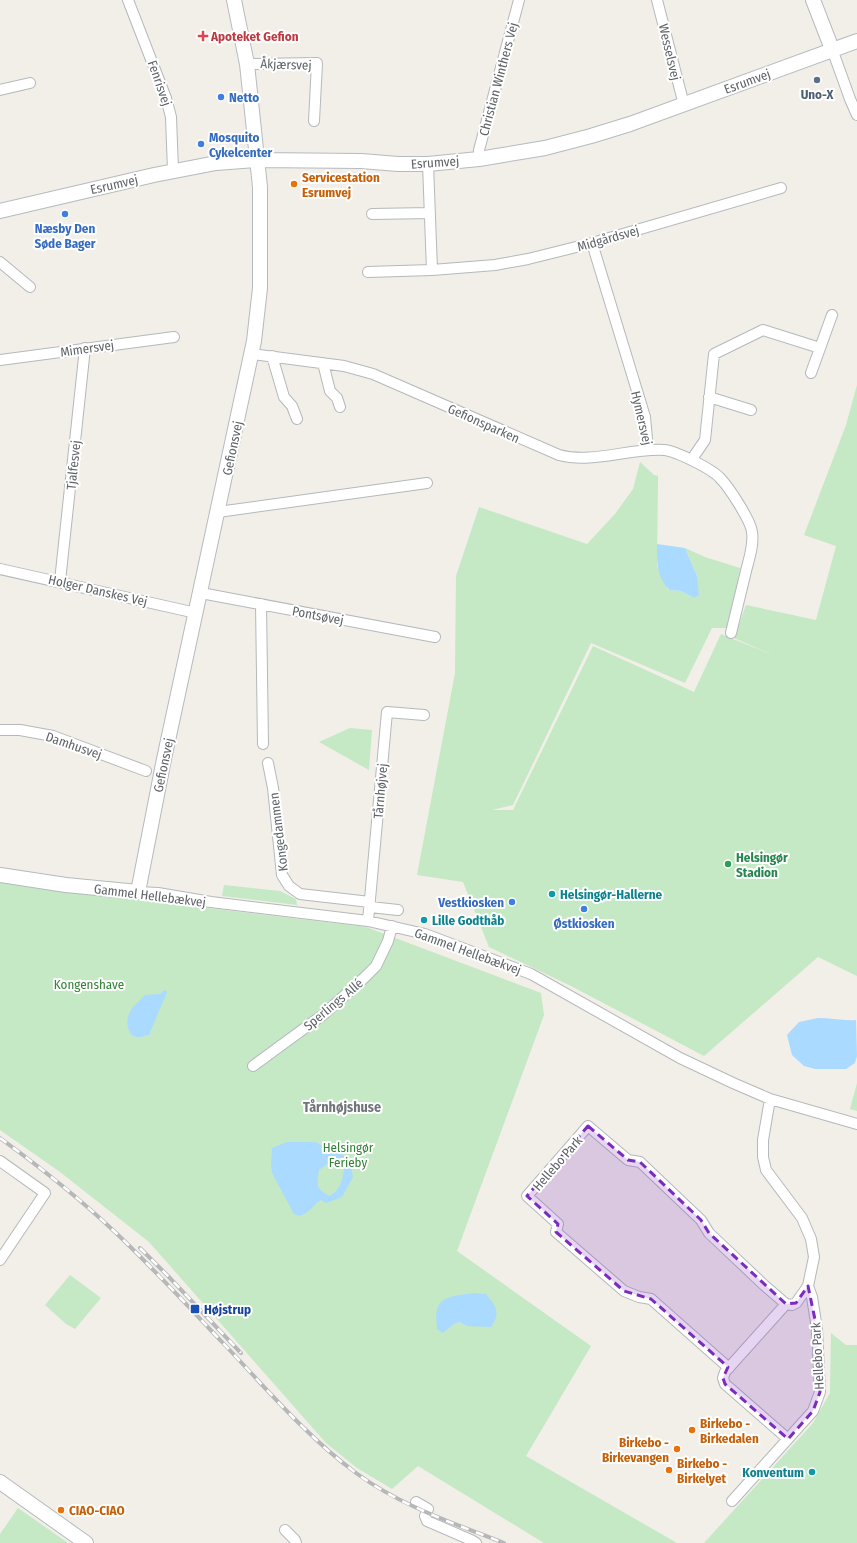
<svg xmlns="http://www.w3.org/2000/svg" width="857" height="1543" font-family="'Fira Sans Condensed',sans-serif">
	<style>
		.green { fill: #c5e8c5; fill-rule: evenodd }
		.water { fill: #aadaff; fill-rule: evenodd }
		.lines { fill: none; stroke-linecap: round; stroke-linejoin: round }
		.street-casing { stroke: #b5b8bc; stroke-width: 12 }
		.secondary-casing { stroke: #b6babf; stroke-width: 16 }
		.street { stroke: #fff; stroke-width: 10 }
		.secondary { stroke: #fff; stroke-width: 14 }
		.rail-casing { stroke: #b6b7b8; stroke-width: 4 }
		.rail { stroke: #fff; stroke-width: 2.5; stroke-dasharray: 8; stroke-linecap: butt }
		.marked { fill: #7b2cbf; fill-opacity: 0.2; stroke: #7b2cbf; stroke-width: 3; stroke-dasharray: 8 5; stroke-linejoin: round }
		.health-dot { fill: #e0444e; stroke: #fff; stroke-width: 1.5 }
		.service-dot { fill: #5c6f8a; stroke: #fff; stroke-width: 1.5 }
		.shop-dot { fill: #3f7fe0; stroke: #fff; stroke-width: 1.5 }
		.food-dot { fill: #e8710a; stroke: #fff; stroke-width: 1.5 }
		.leisure-dot { fill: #2e9e5b; stroke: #fff; stroke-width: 1.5 }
		.culture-dot { fill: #0f9aa8; stroke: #fff; stroke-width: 1.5 }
		.transit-dot { fill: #1a4fb4; stroke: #fff; stroke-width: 1.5 }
		.labels { text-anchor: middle; stroke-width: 4; stroke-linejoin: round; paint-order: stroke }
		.health-label { font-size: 13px; font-weight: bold; fill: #be3a42; stroke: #fff; text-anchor: start }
		.street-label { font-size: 13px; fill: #5f6368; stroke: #fff }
		.service-label { font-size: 13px; font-weight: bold; fill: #4e5e75; stroke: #fff }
		.shop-label { font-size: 13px; font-weight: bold; fill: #366cbe; stroke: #fff; text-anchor: start }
		.food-label { font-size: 13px; font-weight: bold; fill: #c56008; stroke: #fff; text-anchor: start }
		.leisure-label { font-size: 13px; font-weight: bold; fill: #27864d; stroke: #fff; text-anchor: start }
		.culture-label { font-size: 13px; font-weight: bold; fill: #0d838f; stroke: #fff; text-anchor: start }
		.park-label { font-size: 13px; fill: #348238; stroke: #fff }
		.transit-label { font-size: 13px; font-weight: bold; fill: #164399; stroke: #fff; text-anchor: start }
		.neighbourhood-label { font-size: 14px; font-weight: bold; fill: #70757a; stroke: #fff }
	</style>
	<rect width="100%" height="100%" fill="#f1efe8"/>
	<path class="green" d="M857,385V976L818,957L704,1056L571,986L489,947L463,882L417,875L455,673L456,576L479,507L587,544L615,514L633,489L640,462L654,475L658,476L657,566L668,590L681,591L694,598L697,576L685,548L705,557L740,568L729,628H712L685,683L591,643L513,805L492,810H513L593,646L694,692L721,634L775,656L734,638L746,605L816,620L836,546L804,535L846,425Z
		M350,728L372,730L369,770L319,742Z
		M0,881L17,885L366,927L541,993L544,1015L457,1251L591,1346L526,1456L677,1543H544L418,1466L392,1489L357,1468L326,1443L149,1242L60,1172L0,1130ZM472,1293L467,1326L459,1322L454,1324L460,1296Z
		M224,885L280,891L296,899L297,905L222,896Z
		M857,1083V1111L850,1109Z
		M70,1275L101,1298L75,1329L66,1324L45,1305Z
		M831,1333L846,1345H857V1543H704L813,1423L830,1393Z
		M18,1508L68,1543H0V1534Z"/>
	<path class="water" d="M657,544L685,548L697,576L699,595L694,598L681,591L669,590C656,575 657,562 657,544Z
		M165,990L167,992L149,1035C146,1035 142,1037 139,1037C127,1038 125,1020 130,1012C133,1006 140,1000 145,995L160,994Z
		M818,1018C831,1018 843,1021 856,1020L857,1056L855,1063L846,1069H815L804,1066L792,1055L787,1035L799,1022Z
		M287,1142H315L338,1152L349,1159L353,1177L342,1197L326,1203L321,1200C312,1205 311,1212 300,1216L294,1214L272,1173L271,1163L272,1148ZM329,1163L337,1165L344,1170C342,1181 340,1190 330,1196C315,1190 317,1183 319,1170Z
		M472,1293L486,1294C496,1306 501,1313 491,1327L467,1326L459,1322L454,1324L443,1333L437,1329C437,1323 435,1315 437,1310C441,1294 459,1296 472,1293Z"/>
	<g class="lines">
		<g class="street-casing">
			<path id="street" d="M128,0L166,98L171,117L173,171
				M657,0L684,105
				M832,49L850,99L857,115
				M247,64L317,63L314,121
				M0,90L30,83
				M479,159V150L519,0
				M428,164L432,270
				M372,214L430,213
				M592,243L645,417L648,450
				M0,262L30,287
				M368,272L432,270L495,265L528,259L592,243L781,188
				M252,354L344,366L373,374L559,455C593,464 629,448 664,450C676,451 712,469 720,478C729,487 751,521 752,532C754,545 749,559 746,571C741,592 736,612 731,633
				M272,356L284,397L292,406L297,419
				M0,360L174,337
				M323,363L330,391L337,398L340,407
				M811,373L832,315
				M709,397L751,410
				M692,459L705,440L714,354L763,330L820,348
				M218,512L427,483
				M0,569L196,613
				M60,581L85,348
				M201,593L435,637
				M261,604L263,744
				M0,730H20L53,736L146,771
				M268,763L273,788L282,875L289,886L300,894L370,902
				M138,892L158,893L211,902L368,921L425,934L531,974L680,1058L733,1083L770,1099L857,1124
				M370,907L398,910
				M368,921L387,712L424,715
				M253,1066L324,1014L364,978L376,966L388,941L392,926
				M0,1161L45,1193L0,1260
				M786,1304L725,1372L723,1378L725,1384L788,1439
				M729,1368L651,1299L639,1297L624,1291L556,1232L558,1224L527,1196L588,1126L628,1160L640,1162L701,1220L709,1233L764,1285L786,1304L792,1305L796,1303L808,1286L814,1257L811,1239L802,1218L766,1170L763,1157V1140L770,1099
				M732,1501L813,1411L820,1392L817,1329L812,1297L808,1286
				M416,1502L428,1509L425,1516L427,1521L471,1540L476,1543
				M285,1530L295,1540L296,1543"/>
		</g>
		<g class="secondary-casing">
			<path id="secondary" d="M813,0L832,49
				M0,211L154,175L216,163L257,160L361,161L398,164H428L479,159L545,148L591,136L630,124L857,41
				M0,875L66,885L138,892L164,759L254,341L260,288V187L247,64L234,0
				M0,1482L86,1543"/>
		</g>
		<use href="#street" class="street"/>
		<use href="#secondary" class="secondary"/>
		<g class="rail-casing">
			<path id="rail" d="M0,1138C40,1167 79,1198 115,1232C152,1267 187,1305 222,1342C265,1387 306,1436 356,1473C401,1506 453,1523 504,1543
				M140,1248L170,1278L241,1353"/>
		</g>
		<use href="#rail" class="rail"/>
	</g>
	<path class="marked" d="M588,1126L628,1160L640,1162L701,1220L709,1233L786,1304L796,1303L808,1286L817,1329L820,1392L813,1411L788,1439L725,1384L723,1378L728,1367L651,1299L624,1291L556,1232L558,1224L527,1196Z"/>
	<path class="health-dot" d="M201 30h4v4h4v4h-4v4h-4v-4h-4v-4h4z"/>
	<circle class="service-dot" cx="817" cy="80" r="4"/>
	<g class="shop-dot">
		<circle cx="221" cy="97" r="4"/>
		<circle cx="201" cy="144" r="4"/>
		<circle cx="65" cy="214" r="4"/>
		<circle cx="512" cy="902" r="4"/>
		<circle cx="584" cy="909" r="4"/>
	</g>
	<g class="food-dot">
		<circle cx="294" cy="184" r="4"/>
		<circle cx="692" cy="1430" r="4"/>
		<circle cx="677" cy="1449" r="4"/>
		<circle cx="669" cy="1470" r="4"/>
		<circle cx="61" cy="1510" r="4"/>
	</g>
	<circle class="leisure-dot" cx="728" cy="864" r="4"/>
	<g class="culture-dot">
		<circle cx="552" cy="894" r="4"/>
		<circle cx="424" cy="920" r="4"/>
		<circle cx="812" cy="1472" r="4"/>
	</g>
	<rect class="transit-dot" x="190" y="1304" width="10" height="10" rx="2"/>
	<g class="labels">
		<g class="health-label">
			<text x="211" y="41">Apoteket Gefion</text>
		</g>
		<g class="street-label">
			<text transform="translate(670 52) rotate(77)" y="5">Wesselsvej</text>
			<text transform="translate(286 64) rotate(2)" y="5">Åkjærsvej</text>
			<text transform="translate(498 79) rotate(-75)" y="5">Christian Winthers Vej</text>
			<text transform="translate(747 81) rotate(-20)" y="5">Esrumvej</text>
			<text transform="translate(160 83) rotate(71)" y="5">Fenrisvej</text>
			<text transform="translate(435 162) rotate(-4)" y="5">Esrumvej</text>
			<text transform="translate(114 184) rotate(-13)" y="5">Esrumvej</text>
			<text transform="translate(608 238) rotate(-16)" y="5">Midgårdsvej</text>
			<text transform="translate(87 348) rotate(-8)" y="5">Mimersvej</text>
			<text transform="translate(642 418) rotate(77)" y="5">Hymersvej</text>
			<text transform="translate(484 423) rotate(24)" y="5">Gefionsparken</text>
			<text transform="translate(232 448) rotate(-78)" y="5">Gefionsvej</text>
			<text transform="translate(73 465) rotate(-84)" y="5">Tjalfesvej</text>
			<text transform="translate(98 590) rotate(13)" y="5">Holger Danskes Vej</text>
			<text transform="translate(318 615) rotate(11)" y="5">Pontsøvej</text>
			<text transform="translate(74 745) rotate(19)" y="5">Damhusvej</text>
			<text transform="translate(163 765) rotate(-78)" y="5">Gefionsvej</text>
			<text transform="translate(380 791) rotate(-85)" y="5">Tårnhøjvej</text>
			<text transform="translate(278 832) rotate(-97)" y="5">Kongedammen</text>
			<text transform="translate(150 895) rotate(7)" y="5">Gammel Hellebækvej</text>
			<text transform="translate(468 951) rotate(20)" y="5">Gammel Hellebækvej</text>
			<text transform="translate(333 1004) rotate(-40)" y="5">Sperlings Allé</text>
			<text transform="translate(557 1163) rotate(-49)" y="5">Hellebo Park</text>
			<text transform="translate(817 1356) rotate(-93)" y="5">Hellebo Park</text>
		</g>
		<g class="service-label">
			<text x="817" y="99">Uno-X</text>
		</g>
		<g class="shop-label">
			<text x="229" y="102">Netto</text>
			<text x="209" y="142">Mosquito<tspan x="209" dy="15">Cykelcenter</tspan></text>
			<text x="65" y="233" text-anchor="middle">Næsby Den<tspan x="65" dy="15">Søde Bager</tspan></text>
			<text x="504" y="907" text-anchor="end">Vestkiosken</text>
			<text x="584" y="928" text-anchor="middle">Østkiosken</text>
		</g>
		<g class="food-label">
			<text x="302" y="182">Servicestation<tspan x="302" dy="15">Esrumvej</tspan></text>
			<text x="700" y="1428">Birkebo -<tspan x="700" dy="15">Birkedalen</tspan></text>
			<text x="669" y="1447" text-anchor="end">Birkebo -<tspan x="669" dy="15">Birkevangen</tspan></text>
			<text x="677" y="1468">Birkebo -<tspan x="677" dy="15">Birkelyet</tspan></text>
			<text x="69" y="1515">CIAO-CIAO</text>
		</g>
		<g class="leisure-label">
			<text x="736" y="862">Helsingør<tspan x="736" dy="15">Stadion</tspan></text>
		</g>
		<g class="culture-label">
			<text x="560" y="899">Helsingør-Hallerne</text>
			<text x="432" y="925">Lille Godthåb</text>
			<text x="804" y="1477" text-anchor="end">Konventum</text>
		</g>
		<g class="park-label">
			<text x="89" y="989">Kongenshave</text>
			<text x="348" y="1152">Helsingør<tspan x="348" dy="15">Ferieby</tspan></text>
		</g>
		<g class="transit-label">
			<text x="204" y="1314">Højstrup</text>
		</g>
		<g class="neighbourhood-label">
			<text x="342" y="1112">Tårnhøjshuse</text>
		</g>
	</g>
</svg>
